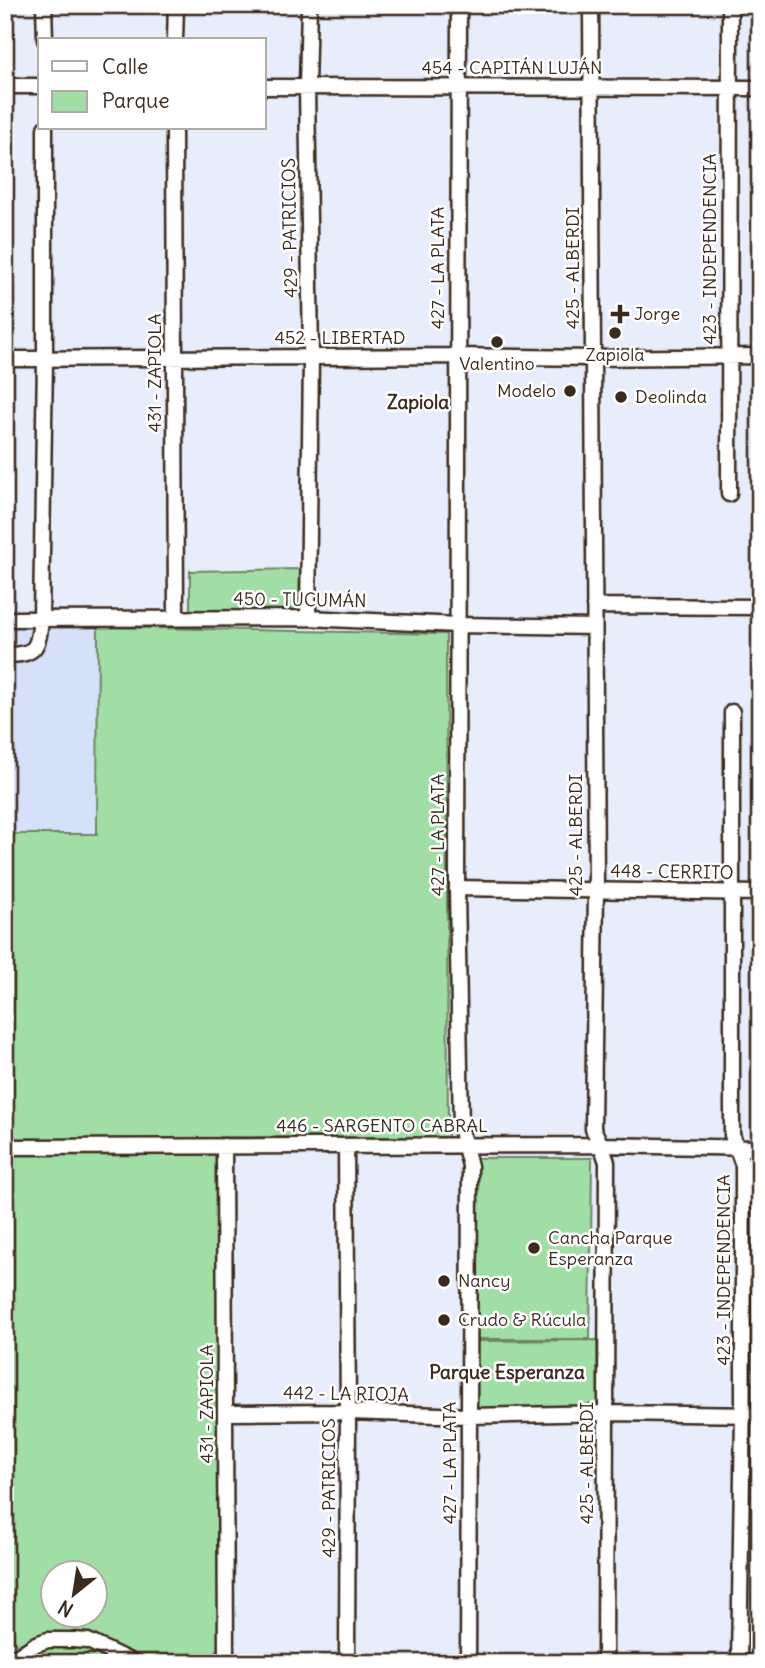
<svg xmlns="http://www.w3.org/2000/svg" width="765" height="1668" font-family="Delius,sans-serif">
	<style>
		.built { fill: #d6e0f8 }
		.green { fill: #a1dea5; stroke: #6e8462; stroke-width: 2; fill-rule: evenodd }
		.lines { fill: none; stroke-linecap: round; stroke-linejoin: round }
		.minor-casing { stroke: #3b2a1e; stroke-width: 19 }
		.minor { stroke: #fff; stroke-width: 14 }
		.poi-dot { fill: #3b2a1e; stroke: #fff; stroke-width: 2.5 }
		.labels { text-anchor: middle; stroke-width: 5; stroke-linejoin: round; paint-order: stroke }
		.street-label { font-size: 18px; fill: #3b2a1e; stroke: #fff }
		.poi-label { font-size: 18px; fill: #3b2a1e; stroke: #fff; text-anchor: start }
		.neighbourhood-label { font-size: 19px; font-weight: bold; fill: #3b2a1e; stroke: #fff }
	</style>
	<rect width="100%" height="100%" fill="#e7edfb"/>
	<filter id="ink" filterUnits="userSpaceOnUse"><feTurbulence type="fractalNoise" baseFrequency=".0143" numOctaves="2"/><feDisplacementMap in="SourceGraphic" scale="14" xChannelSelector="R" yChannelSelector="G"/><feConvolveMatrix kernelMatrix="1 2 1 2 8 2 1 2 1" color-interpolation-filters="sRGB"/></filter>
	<g filter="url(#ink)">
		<path class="built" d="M5,627H98L97,835L5,834Z"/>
		<path class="green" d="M300,569L299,611L190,610V571Z
			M98,627L446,634L448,1138L220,1137L224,1659L760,1660V1663H27L5,1624V834H97ZM52,1574H94V1616H52Z
			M477,1158H592L590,1339H477Z
			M597,1340L598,1408L476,1409L475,1341Z"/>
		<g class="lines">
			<g class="minor-casing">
				<path id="minor" d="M44,5L45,40
					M459,5L457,888L461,1131L470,1166L468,1663
					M591,5L596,890L593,1129L601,1145L607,1162L605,1663
					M175,40L176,5
					M5,86H40
					M264,87L760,88
					M174,128L176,618
					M5,359L457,356L592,358L760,356
					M729,494L730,5
					M594,606L760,607
					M308,618L311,357L307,87L309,5
					M5,619L308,618L458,625L594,627
					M5,655C37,655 38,648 41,619L45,359V128
					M732,712V1135L743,1165V1415L739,1663
					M457,888L760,893
					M224,1146L226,1663
					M346,1146L348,1412L347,1663
					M5,1147L601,1145L760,1148
					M226,1413L348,1412L469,1416L607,1413L760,1415
					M9,1662L36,1644L48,1640H73L88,1641L134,1663"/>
			</g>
			<use href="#minor" class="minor"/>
		</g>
	</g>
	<g class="poi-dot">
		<path d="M616.5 303.5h7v7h7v7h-7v7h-7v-7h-7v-7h7z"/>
		<circle cx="615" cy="333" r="7"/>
		<circle cx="497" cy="342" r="7"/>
		<circle cx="570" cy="391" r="7"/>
		<circle cx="621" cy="397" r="7"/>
		<circle cx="534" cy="1248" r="7"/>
		<circle cx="444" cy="1281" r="7"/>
		<circle cx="444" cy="1320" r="7"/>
	</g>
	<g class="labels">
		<g class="street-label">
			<text x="512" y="74">454 - CAPITÁN LUJÁN</text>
			<text transform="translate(290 228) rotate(-91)" y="6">429 - PATRICIOS</text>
			<text transform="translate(710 249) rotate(-90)" y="6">423 - INDEPENDENCIA</text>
			<text transform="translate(438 268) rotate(-90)" y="6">427 - LA PLATA</text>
			<text transform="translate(573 268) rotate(-90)" y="6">425 - ALBERDI</text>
			<text x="340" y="344">452 - LIBERTAD</text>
			<text transform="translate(155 373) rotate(-90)" y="6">431 - ZAPIOLA</text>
			<text transform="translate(300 600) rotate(1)" y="6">450 - TUCUMÁN</text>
			<text transform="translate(438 835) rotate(-90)" y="6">427 - LA PLATA</text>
			<text transform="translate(576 835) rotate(-90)" y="6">425 - ALBERDI</text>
			<text transform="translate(672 872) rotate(1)" y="6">448 - CERRITO</text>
			<text x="382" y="1132">446 - SARGENTO CABRAL</text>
			<text transform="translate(724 1270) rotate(-90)" y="6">423 - INDEPENDENCIA</text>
			<text transform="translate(346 1394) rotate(1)" y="6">442 - LA RIOJA</text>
			<text transform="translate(207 1404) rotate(-90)" y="6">431 - ZAPIOLA</text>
			<text transform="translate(450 1463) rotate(-90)" y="6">427 - LA PLATA</text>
			<text transform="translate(587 1463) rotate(-90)" y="6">425 - ALBERDI</text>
			<text transform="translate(329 1488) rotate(-90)" y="6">429 - PATRICIOS</text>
		</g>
		<g class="poi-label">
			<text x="634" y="320">Jorge</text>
			<text x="615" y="361" text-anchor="middle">Zapiola</text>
			<text x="497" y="370" text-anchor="middle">Valentino</text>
			<text x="556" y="397" text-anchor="end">Modelo</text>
			<text x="635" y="403">Deolinda</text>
			<text x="548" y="1244">Cancha Parque<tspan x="548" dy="21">Esperanza</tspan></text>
			<text x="458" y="1287">Nancy</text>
			<text x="458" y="1326">Crudo &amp; Rúcula</text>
		</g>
		<g class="neighbourhood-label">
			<text x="418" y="409">Zapiola</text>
			<text x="507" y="1379">Parque Esperanza</text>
		</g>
	</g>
	<rect width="765" height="1668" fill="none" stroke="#fff" stroke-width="28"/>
	<rect x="14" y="14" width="737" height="1640" fill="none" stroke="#3b2a1e" stroke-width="2.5" filter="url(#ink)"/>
	<rect x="38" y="38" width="228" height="91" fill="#ffffff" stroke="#b1aaa5" stroke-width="2"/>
	<rect x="52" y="61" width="35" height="10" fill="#ffffff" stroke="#b1aaa5" stroke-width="2"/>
	<text x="102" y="74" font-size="21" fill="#3b2a1e">Calle</text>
	<rect x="52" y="91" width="35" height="21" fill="#a1dea5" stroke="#b1aaa5" stroke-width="2"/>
	<text x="102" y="108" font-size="21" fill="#3b2a1e">Parque</text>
	<g transform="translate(74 1594) rotate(210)"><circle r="33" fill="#ffffff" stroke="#b1aaa5" stroke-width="2"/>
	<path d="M0-5L12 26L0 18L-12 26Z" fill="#3b2a1e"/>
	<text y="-10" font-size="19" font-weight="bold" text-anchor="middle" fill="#3b2a1e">N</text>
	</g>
</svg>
